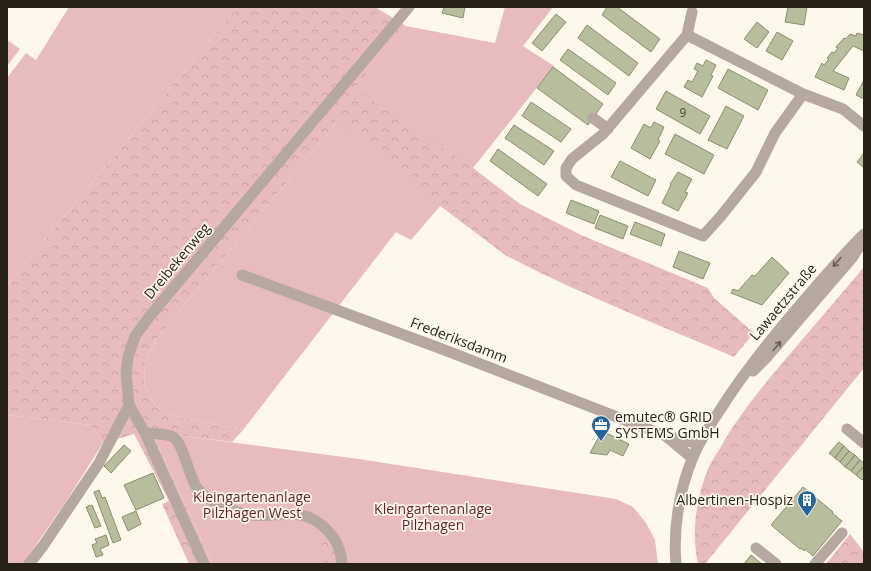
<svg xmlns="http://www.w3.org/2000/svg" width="871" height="571" font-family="'Open Sans',sans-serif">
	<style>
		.green { fill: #e8bcbf }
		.forest { fill: url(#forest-crowns) }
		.building { fill: #b8bd9d; stroke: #8a8e70 }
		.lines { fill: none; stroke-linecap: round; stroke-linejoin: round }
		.minor { stroke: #b6a7a0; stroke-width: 11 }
		.oneway { stroke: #675d54 }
		.labels { text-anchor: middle; stroke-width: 3.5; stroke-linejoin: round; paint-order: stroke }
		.number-label { font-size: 12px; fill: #4b4838 }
		.street-label { font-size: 14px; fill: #272116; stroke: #fef7eb }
		.poi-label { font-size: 14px; fill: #272116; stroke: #fef7eb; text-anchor: start }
		.park-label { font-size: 14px; fill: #601d28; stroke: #fef7eb }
	</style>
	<defs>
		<pattern id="forest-crowns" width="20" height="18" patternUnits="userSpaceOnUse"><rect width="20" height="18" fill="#e8bcbf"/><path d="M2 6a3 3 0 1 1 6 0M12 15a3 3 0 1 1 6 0" fill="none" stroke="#c7a1a3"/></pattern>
	</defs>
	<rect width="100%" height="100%" fill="#fef7eb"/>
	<path class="green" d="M69,7H237L7,286V78L26,53L36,60Z
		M505,7H553L523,46L554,66L473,168L411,240L396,232L243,430L173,416L156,407L144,385L145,361L160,334L333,127L342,102L406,26L495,43Z
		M7,40L20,49L7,66Z
		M7,415L91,425L103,443L67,500L23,564L7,563Z
		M152,432L359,459L616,499L633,507L646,523L655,540L658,564H213Z"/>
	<path class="forest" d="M237,7H375L406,26L354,89L473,168L520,204L581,235L708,288L714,298L754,333L734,357C657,324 579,294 505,255L410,183L336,119L333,127L160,334L145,361L144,385L156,407L173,416L243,430L232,442L152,432L213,564H189L162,504L169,501L134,434L103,443L91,425L7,415V286Z
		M864,267V368L705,564H698C691,532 696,499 708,469C711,462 715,456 719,450C734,423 753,398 773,374C803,338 834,303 864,267Z
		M323,529L333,540L336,564H324L322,541L319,531Z
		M850,534L864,552V564H826Z"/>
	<path class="building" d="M444,7H465L463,18L442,13Z
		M607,7H617L660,39L651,52L602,15Z
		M788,7H807L804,25L785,22Z
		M556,14L566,22L542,51L532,43Z
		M757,22L769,32L757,48L744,39Z
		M587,25L638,63L629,76L578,38Z
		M777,32L793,41L782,60L766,51Z
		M857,33L864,35V51L853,46L833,71L849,78L844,90L815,77L822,63L824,65L829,59L827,58L832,52L834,53L838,48L836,47L844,38L846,39L850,34L856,36Z
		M568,49L616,83L608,95L560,60Z
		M706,60L716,65L711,75L713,76L702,97L684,87L688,80L692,82L698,71L694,69L697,63L703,66Z
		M553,67L603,104L588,125L537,88Z
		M728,69L768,90L758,110L718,88Z
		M864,80V99L856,95Z
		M666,91L710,116L700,134L656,109Z
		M531,102L571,129L561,142L522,116Z
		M726,106L744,116L727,149L708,140Z
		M654,122L664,127L658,140L660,141L650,159L631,148L644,124L651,128Z
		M514,125L554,151L544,165L505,138Z
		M675,134L714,155L704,174L665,154Z
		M498,149L547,184L538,196L490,161Z
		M864,153V168L857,162Z
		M620,161L656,180L648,196L611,177Z
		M678,172L692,179L685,192L688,193L678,211L662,203L671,185L670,184Z
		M571,200L599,211L594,224L566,213Z
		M600,215L628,226L623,239L595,228Z
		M635,222L665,234L661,246L630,234Z
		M679,251L710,263L703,279L673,267Z
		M772,257L789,273L762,305L731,293L733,289L738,291L752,275L755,276Z
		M602,431L629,444L623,456L610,450L607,455L590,453Z
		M839,442L844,446L835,458L829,453Z
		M124,445L131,451L111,473L104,466Z
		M844,446L849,451L840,462L835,458Z
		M849,451L855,455L845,467L840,462Z
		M855,455L860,460L851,471L845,467Z
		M860,460L864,463V466L856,475L851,471Z
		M864,466V477L862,480L856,475Z
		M153,473L164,498L136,510L124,485Z
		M803,487L833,512L832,513L842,521L813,556L805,549L804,551L801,548L800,549L771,525Z
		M99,490L102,498L105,497L121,540L113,543L94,492Z
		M92,505L101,526L95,528L86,507Z
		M136,511L141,524L128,531L122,517Z
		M106,535L109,545L100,549L103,555L96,557L92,545L97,543L95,539Z
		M751,555L762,564H744Z"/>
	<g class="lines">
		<path class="minor" d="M692,12L687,35L603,134L572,159L566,168V176L576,185L703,236L721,216L756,172L775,133L803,94
			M687,35L803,94L843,109L864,126
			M593,118L608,129
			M242,275L442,349L666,436L699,444
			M753,371L767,357L852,258L862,242
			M129,405L145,433L204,564
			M847,429L864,443
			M145,433C154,434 165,433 173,437C183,442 189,477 197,488C204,497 215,503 225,507C233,511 242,514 251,515C280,518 302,505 326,529C337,539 341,550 342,564
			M667,437L692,458
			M756,548L776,564
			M29,564L43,546L99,463L129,405L126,373L128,357L135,336L149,317L409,7
			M676,564C673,529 679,490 693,457C700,440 710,425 720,410C742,375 767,344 793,313C816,286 839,259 864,234
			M815,564L842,533"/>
	</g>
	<defs><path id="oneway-shaft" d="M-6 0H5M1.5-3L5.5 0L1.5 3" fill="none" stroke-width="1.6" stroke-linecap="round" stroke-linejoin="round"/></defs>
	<g class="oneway">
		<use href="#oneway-shaft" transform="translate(837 262) rotate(130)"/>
		<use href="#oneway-shaft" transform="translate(777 346) rotate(-50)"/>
	</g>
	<defs>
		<g id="office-pin" transform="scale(1)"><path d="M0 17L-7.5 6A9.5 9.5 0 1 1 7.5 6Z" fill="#24649a" stroke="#fef7eb"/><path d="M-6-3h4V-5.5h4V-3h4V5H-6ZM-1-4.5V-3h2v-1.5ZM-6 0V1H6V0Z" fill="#fff"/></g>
		<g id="building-pin" transform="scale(1)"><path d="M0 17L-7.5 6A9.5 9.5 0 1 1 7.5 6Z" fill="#24649a" stroke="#fef7eb"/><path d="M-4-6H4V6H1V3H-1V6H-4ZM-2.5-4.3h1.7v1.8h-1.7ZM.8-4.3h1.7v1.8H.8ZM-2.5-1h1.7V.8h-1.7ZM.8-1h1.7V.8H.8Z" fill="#fff"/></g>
	</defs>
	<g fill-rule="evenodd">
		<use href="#office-pin" x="601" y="425"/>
		<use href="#building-pin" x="807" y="500"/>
	</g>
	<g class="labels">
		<g class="number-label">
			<text x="683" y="117">9</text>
		</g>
		<g class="street-label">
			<text transform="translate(177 261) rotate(-50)" y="5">Dreibekenweg</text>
			<text transform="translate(783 302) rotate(-50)" y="5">Lawaetzstraße</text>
			<text transform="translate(459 340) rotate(21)" y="5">Frederiksdamm</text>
		</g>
		<g class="poi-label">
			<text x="615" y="422">emutec® GRID<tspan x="615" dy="16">SYSTEMS GmbH</tspan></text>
			<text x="793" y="505" text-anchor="end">Albertinen-Hospiz</text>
		</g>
		<g class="park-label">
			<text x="252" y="502">Kleingartenanlage<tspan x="252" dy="16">Pilzhagen West</tspan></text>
			<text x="433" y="514">Kleingartenanlage<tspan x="433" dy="16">Pilzhagen</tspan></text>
		</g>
	</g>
	<rect width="871" height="571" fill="none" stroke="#272116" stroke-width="16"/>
</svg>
